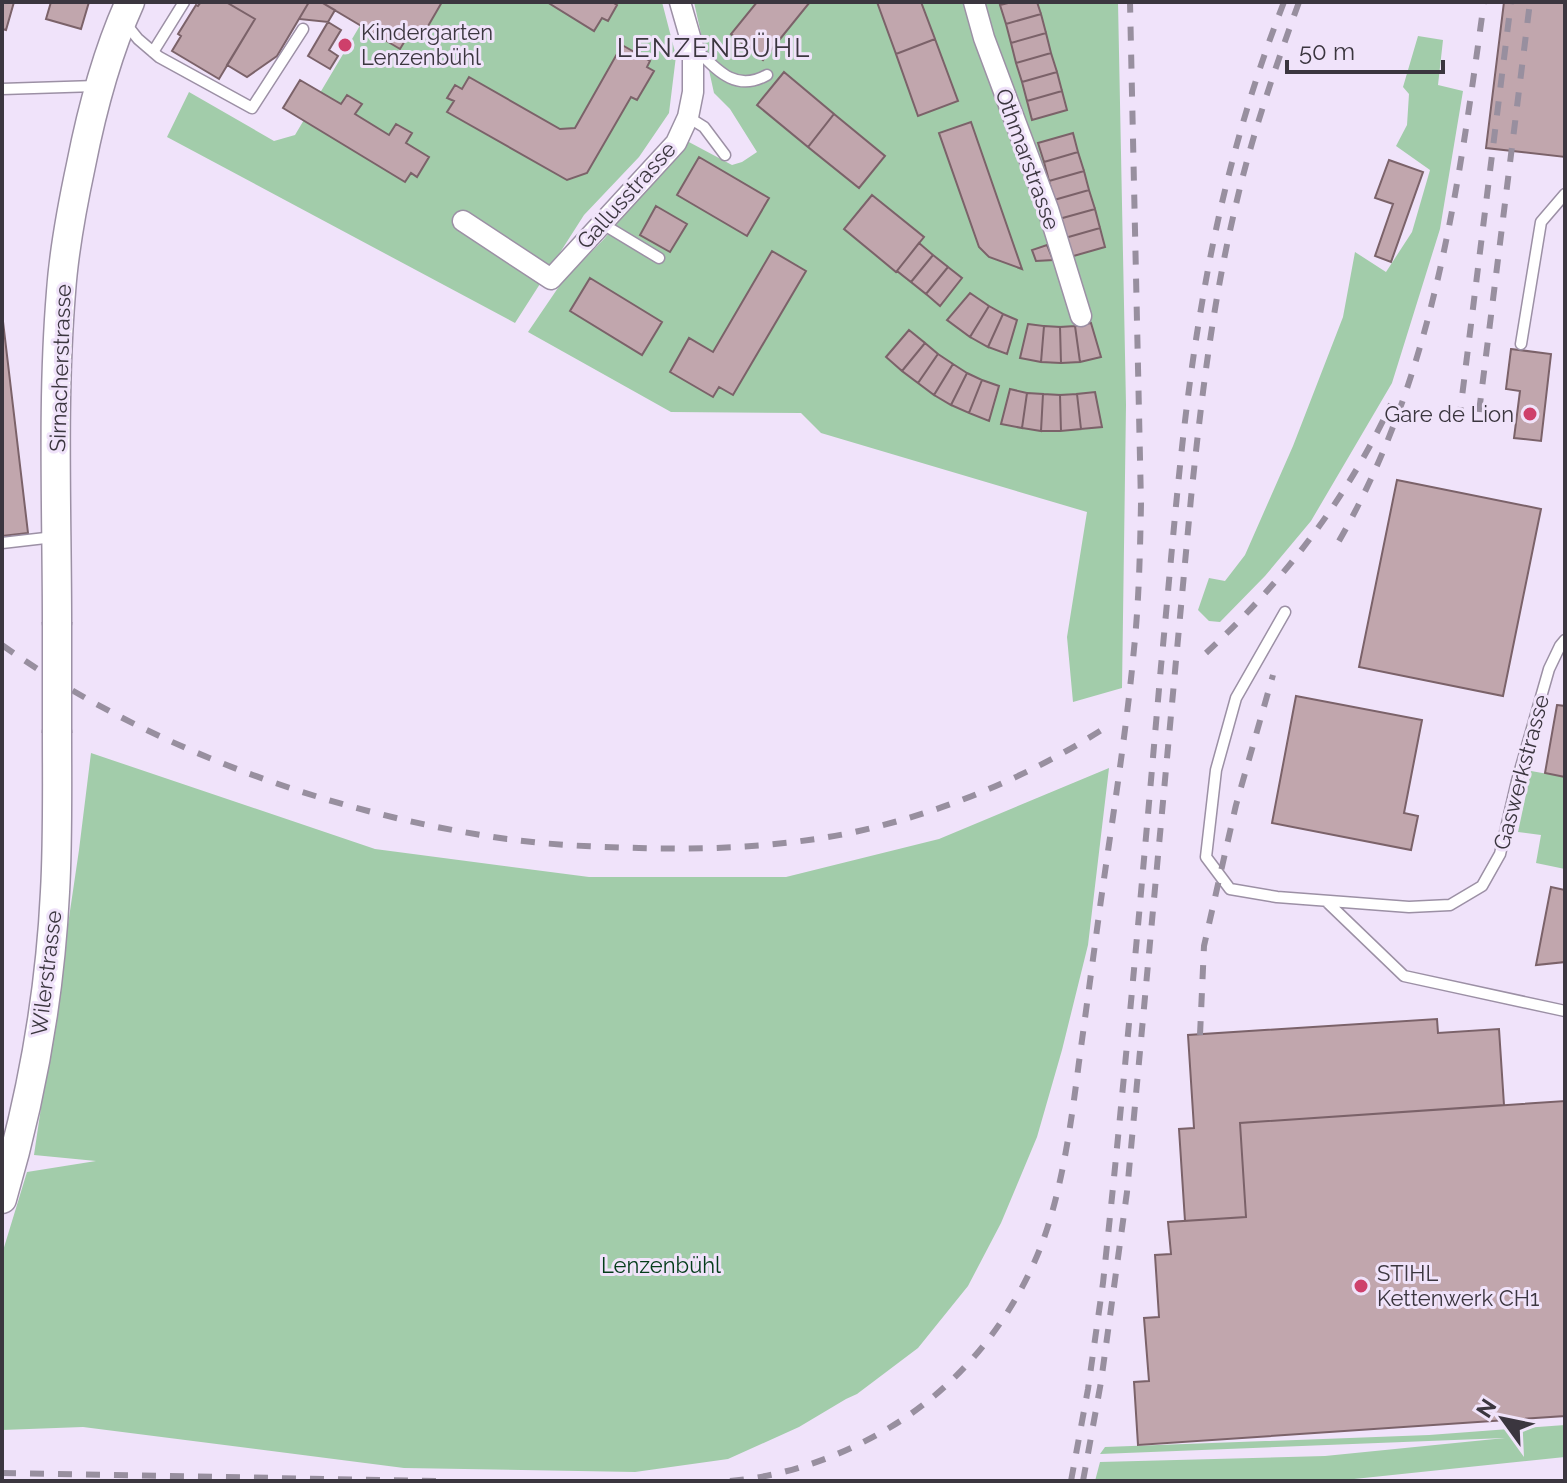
<svg xmlns="http://www.w3.org/2000/svg" width="1567" height="1483" font-family="Raleway,sans-serif">
	<style>
		.green { fill: #a2ccaa }
		.building { fill: #c1a6ad; stroke: #7b6269; stroke-width: 2 }
		.lines { fill: none; stroke-linecap: round; stroke-linejoin: round }
		.service-casing { stroke: #9c90a5; stroke-width: 13 }
		.minor-casing { stroke: #9c90a5; stroke-width: 23 }
		.secondary-casing { stroke: #9c90a5; stroke-width: 31 }
		.service { stroke: #fff; stroke-width: 10 }
		.minor { stroke: #fff; stroke-width: 20 }
		.secondary { stroke: #fff; stroke-width: 28 }
		.rail { stroke: #988f9f; stroke-width: 6; stroke-dasharray: 14 14; stroke-linecap: butt }
		.secondary-bridge-casing { stroke: #9c90a5; stroke-width: 31; stroke-linecap: butt }
		.secondary-bridge { stroke: #fff; stroke-width: 28 }
		.poi-dot { fill: #ce406b; stroke: #f0e3fa; stroke-width: 3 }
		.labels { text-anchor: middle; stroke-width: 6; stroke-linejoin: round; paint-order: stroke }
		.poi-label { font-size: 22px; fill: #3b363f; stroke: #f0e3fa; text-anchor: start }
		.street-label { font-size: 22px; fill: #3b363f; stroke: #f0e3fa }
		.park-label { font-size: 22px; fill: #033c19; stroke: #f0e3fa }
		.quarter-label { font-size: 26px; letter-spacing: 2px; fill: #3b363f; stroke: #f0e3fa }
	</style>
	<rect width="100%" height="100%" fill="#f0e3fa"/>
	<path class="green" d="M374,2H662L676,56L669,113L639,157L584,215L515,323L167,137L189,92L274,141L295,135Z
		M694,2H1118L1126,405L1122,688L1073,702L1067,637L1087,512L821,433L801,413L671,412L528,332L562,282L604,239L687,141L732,165L742,162L757,152L730,109L714,93Z
		M1418,36L1443,40L1438,85L1463,91L1440,229L1392,383L1311,521L1265,576L1220,622L1209,621L1198,610L1209,578L1225,581L1245,555L1293,446L1343,317L1355,252L1386,272L1412,232L1430,170L1396,146L1407,125L1409,94L1403,87Z
		M91,753L375,849L589,877H786L939,839L1109,768L1088,945L1062,1050L1037,1137L1001,1223L968,1286L918,1348L857,1394L846,1399L799,1427L728,1459L635,1472L404,1468L83,1427L2,1430V1254L27,1172L96,1161L34,1155L79,850Z
		M1531,771L1565,777V869L1536,863L1541,835L1518,832Z
		M1565,1425V1457L1335,1481H1095L1100,1462L1325,1456L1505,1438L1100,1454L1105,1447L1429,1435Z"/>
	<path class="building" d="M2,2H14L6,30L2,29Z
		M51,2H89L81,29L46,19Z
		M201,2H226L255,19L219,79L172,51L181,36L178,34L196,5L198,6Z
		M226,2H309L277,56L247,77L227,65L255,19Z
		M309,2H321L335,10L328,22L299,19Z
		M321,2H442L420,40L409,34L400,49Z
		M547,2H612L617,5L608,21L602,18L594,31Z
		M757,2H810L763,60L731,34Z
		M877,2H921L935,39L896,54Z
		M1012,2H1037L1041,14L1006,24L1000,5Z
		M1504,2H1565V157L1486,148Z
		M1041,14L1046,33L1011,43L1006,24Z
		M328,22L341,30L329,50L338,56L330,69L308,56Z
		M1046,33L1051,53L1016,63L1011,43Z
		M935,39L958,101L918,116L896,54Z
		M622,45L650,61L647,67L654,71L637,100L631,97L587,173L567,180L447,112L454,101L447,98L455,85L462,89L469,77L560,129L575,128Z
		M1051,53L1057,72L1022,82L1016,63Z
		M784,72L834,114L808,147L757,105Z
		M1057,72L1062,91L1027,101L1022,82Z
		M300,80L341,104L347,95L362,104L355,114L389,135L396,124L412,133L406,143L429,157L417,177L411,173L405,182L283,108Z
		M1062,91L1067,110L1032,120L1027,101Z
		M834,114L885,156L859,188L808,147Z
		M971,122L1022,269L989,257L979,247L939,133Z
		M1073,133L1078,152L1044,162L1038,143Z
		M1078,152L1084,171L1049,181L1044,162Z
		M699,157L769,198L747,236L677,195Z
		M1389,160L1423,172L1391,262L1375,256L1393,204L1375,198Z
		M1084,171L1089,190L1054,200L1049,181Z
		M1089,190L1095,209L1059,219L1054,200Z
		M872,195L924,237L896,272L844,229Z
		M656,206L687,224L670,252L640,235Z
		M1095,209L1100,228L1065,238L1059,219Z
		M1100,228L1105,247L1070,257L1065,238Z
		M919,243L933,255L911,282L897,271Z
		M1047,245L1053,260L1036,261L1032,250Z
		M772,251L806,271L733,395L719,387L713,397L670,372L689,338L713,352Z
		M933,255L948,267L926,294L911,282Z
		M948,267L962,278L940,306L926,294Z
		M590,278L662,322L642,355L570,311Z
		M970,293L989,306L970,337L947,320Z
		M989,306L1003,314L988,347L970,337Z
		M2,313L28,533L2,536Z
		M1003,314L1017,320L1007,354L988,347Z
		M1091,323L1101,357L1080,362L1075,326Z
		M1028,324L1044,326L1041,362L1020,358Z
		M1044,326L1060,327L1061,363L1041,362Z
		M1075,326L1080,362L1061,363L1060,327Z
		M909,330L925,343L902,371L886,357Z
		M925,343L938,354L918,383L902,371Z
		M1511,349L1551,354L1541,441L1514,438L1520,391L1506,389Z
		M938,354L953,364L934,395L918,383Z
		M953,364L967,373L951,405L934,395Z
		M967,373L982,380L969,413L951,405Z
		M982,380L999,386L989,421L969,413Z
		M1010,389L1027,393L1022,428L1001,424Z
		M1095,392L1102,427L1081,429L1077,394Z
		M1027,393L1043,394L1041,431L1022,428Z
		M1043,394L1060,395L1061,431H1041Z
		M1077,394L1081,429L1061,431L1060,395Z
		M1397,480L1541,509L1503,696L1359,667Z
		M1296,696L1422,720L1404,813L1418,816L1411,850L1272,823Z
		M1557,705L1565,706V777L1545,773Z
		M1551,887L1565,890V962L1536,965Z
		M1437,1019L1438,1033L1499,1029L1504,1105L1240,1123L1246,1217L1185,1221L1179,1129L1194,1128L1188,1035Z
		M1565,1101V1416L1138,1445L1134,1382L1149,1381L1144,1318L1159,1317L1155,1255L1171,1254L1168,1222L1246,1217L1240,1123Z"/>
	<g class="lines">
		<g class="service-casing">
			<path id="service" d="M126,24L138,39L159,57L252,108L303,29
				M695,48C716,69 735,93 767,75
				M153,52L184,2
				M2,89L96,86
				M688,117L704,127L725,155
				M601,223L659,258
				M1521,344L1541,222L1565,194
				M2,543L54,537
				M1285,612L1236,698L1216,770L1206,857L1230,889L1277,897L1409,907L1450,905L1482,886L1500,854L1517,781L1549,669L1560,646L1565,640
				M1326,901L1404,976L1565,1011"/>
		</g>
		<g class="minor-casing">
			<path id="minor" d="M974,2L984,38L1048,209L1081,316
				M463,221L551,279L676,143L688,117L693,92V47L680,2"/>
		</g>
		<g class="secondary-casing">
			<path id="secondary" d="M57,622C57,512 52,401 61,292C64,249 72,207 81,165C92,109 106,55 130,2
				M2,1199C31,1100 50,996 55,892C58,839 57,786 57,733"/>
		</g>
		<use href="#service" class="service"/>
		<use href="#minor" class="minor"/>
		<use href="#secondary" class="secondary"/>
		<path class="rail" d="M1479,412L1530,2
			M1459,421L1511,2
			M1339,541C1435,373 1458,190 1484,2
			M2,645C147,748 331,814 507,839C550,845 595,847 639,848C710,850 780,847 850,833C943,813 1031,776 1111,724
			M1206,653C1283,582 1347,499 1391,404
			M1200,1035L1204,946L1236,805L1273,675
			M2,1473L439,1481
			M730,1481C786,1476 840,1457 889,1428C965,1383 1023,1307 1049,1223C1065,1170 1072,1116 1079,1062C1086,1011 1093,959 1100,907C1112,821 1126,735 1134,649C1139,601 1140,552 1141,504L1130,2
			M1071,1481L1088,1389L1103,1283C1125,1078 1143,872 1161,666C1173,545 1181,423 1202,303C1219,201 1246,99 1284,2
			M1083,1481L1101,1382L1127,1192L1191,498C1201,402 1212,307 1234,213C1250,141 1274,71 1299,2"/>
		<g class="secondary-bridge-casing">
			<path id="secondary-bridge" d="M57,733V622"/>
		</g>
		<use href="#secondary-bridge" class="secondary-bridge"/>
	</g>
	<g class="poi-dot">
		<circle cx="345" cy="45" r="8"/>
		<circle cx="1530" cy="414" r="8"/>
		<circle cx="1361" cy="1286" r="8"/>
	</g>
	<g class="labels">
		<g class="poi-label">
			<text x="361" y="40">Kindergarten<tspan x="361" dy="25">Lenzenbühl</tspan></text>
			<text x="1514" y="422" text-anchor="end">Gare de Lion</text>
			<text x="1377" y="1281">STIHL<tspan x="1377" dy="25">Kettenwerk CH1</tspan></text>
		</g>
		<g class="street-label">
			<text transform="translate(1028 159) rotate(70)" y="8">Othmarstrasse</text>
			<text transform="translate(626 195) rotate(-48)" y="8">Gallusstrasse</text>
			<text transform="translate(60 368) rotate(-88)" y="8">Sirnacherstrasse</text>
			<text transform="translate(1521 772) rotate(-75)" y="8">Gaswerkstrasse</text>
			<text transform="translate(46 973) rotate(-83)" y="8">Wilerstrasse</text>
		</g>
		<g class="park-label">
			<text x="661" y="1273">Lenzenbühl</text>
		</g>
		<g class="quarter-label">
			<text x="714" y="57">LENZENBÜHL</text>
		</g>
	</g>
	<rect width="1567" height="1483" fill="none" stroke="#3b363f" stroke-width="8"/>
	<g transform="translate(1503 1419) rotate(303)" stroke="#f0e3fa" stroke-width="6" paint-order="stroke">
	<path d="M0-6L14 30L0 20L-14 30Z" fill="#3b363f"/>
	<text y="-12" font-size="22" font-weight="bold" text-anchor="middle" fill="#3b363f">N</text>
	</g>
	<path d="M1287 60v12h156v-12" fill="none" stroke="#3b363f" stroke-width="4"/>
	<text x="1299" y="60" font-size="24" fill="#3b363f" stroke="#f0e3fa" stroke-width="6" paint-order="stroke">50 m</text>
</svg>
